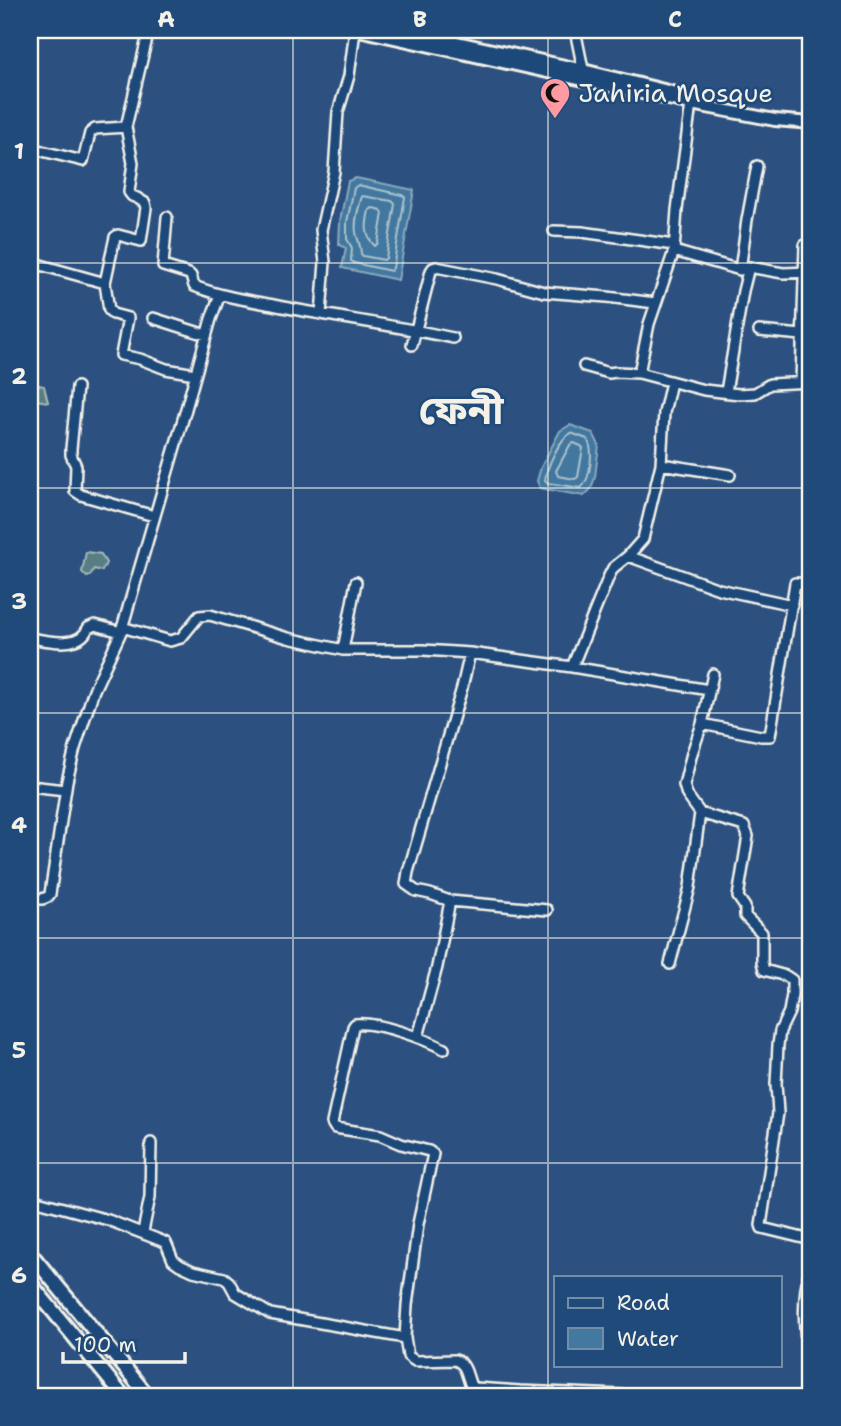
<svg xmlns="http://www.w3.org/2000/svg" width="841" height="1426" font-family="'Shantell Sans','Noto Sans Bengali',sans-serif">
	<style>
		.green { fill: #597e84; stroke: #a6b8b6; stroke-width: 2 }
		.water { fill: #4378a0; stroke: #8aa8bd; stroke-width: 2 }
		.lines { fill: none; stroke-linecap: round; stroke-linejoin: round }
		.shore { stroke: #adc1cb; stroke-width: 2 }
		.minor-casing { stroke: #f4f1e8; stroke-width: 14 }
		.major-casing { stroke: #f4f1e8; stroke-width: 16 }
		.highway-casing { stroke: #f4f1e8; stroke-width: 18 }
		.minor { stroke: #1f4a7a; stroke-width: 9 }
		.major { stroke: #1f4a7a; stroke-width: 10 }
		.highway { stroke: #1f4a7a; stroke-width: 12 }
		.grid { fill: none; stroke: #f4f1e8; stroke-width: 2; stroke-opacity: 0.55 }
		.labels { text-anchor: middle; stroke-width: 5; stroke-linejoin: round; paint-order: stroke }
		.poi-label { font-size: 26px; fill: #f4f1e8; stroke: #1f4a7a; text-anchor: start }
		.town-label { font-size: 40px; font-weight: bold; fill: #f4f1e8; stroke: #1f4a7a }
		.neatline { fill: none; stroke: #f4f1e8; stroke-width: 2.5 }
		.grid-label { font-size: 23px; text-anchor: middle; font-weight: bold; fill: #f4f1e8 }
	</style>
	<rect width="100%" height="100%" fill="#2c5181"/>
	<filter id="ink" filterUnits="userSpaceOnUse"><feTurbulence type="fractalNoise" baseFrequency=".0143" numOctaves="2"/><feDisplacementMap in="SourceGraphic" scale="14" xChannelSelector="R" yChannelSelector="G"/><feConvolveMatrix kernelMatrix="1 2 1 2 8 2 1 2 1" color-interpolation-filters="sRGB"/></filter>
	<g filter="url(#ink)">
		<path class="green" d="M30,383L44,386L48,402L30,399Z
			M86,552L101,554L106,563L102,571L94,569L90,576L87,577L82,572Z"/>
		<path class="water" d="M356,178L414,190L398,280L342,268L346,248L339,245L340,221L348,181Z
			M570,425L593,433L599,445L595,477L591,489L584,496L540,488L537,481L541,467L560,431Z"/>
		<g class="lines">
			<path class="shore" d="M358,185L402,195L405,197L393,268L391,271L354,263L351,261L352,248L347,239V222L354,188Z
				M362,196L392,201L395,204L386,258L384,260L363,256L361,254C361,244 357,240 356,232C354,220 359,207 362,196Z
				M373,208L381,210L383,213L378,243L375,246C364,236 366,224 369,210Z
				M571,433L587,439C594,450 591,479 581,488L548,483L545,480C547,467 559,439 571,433Z
				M574,443L581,446L583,448L578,477L575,479L558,476L556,471L570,445Z"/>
			<g class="minor-casing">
				<path id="minor" d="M575,30L584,74
					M30,148L83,161L90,133L95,129L126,127L149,30
					M167,217L163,266L189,274L191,276L194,286C219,296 246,300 273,305C332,317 393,325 453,338
					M554,231L582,232L674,245
					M674,251L740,270L749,267L783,273L811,272
					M30,262L105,283L109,310L113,314L128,318L121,355L140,359L166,369L195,374
					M740,270L747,220L757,166
					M105,283L115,237L118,235L141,241L146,208L145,203L137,198L132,196L129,192L133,163L126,127
					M321,314L325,262L321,230L334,172L338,112L349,76L355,30
					M153,318L206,335
					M759,331L802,335
					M412,345L431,271L433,268L436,267L497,279L544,292L607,297L655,303
					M584,366L609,373L616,372L639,373L704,390L739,394L755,393L770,384L811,382
					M639,373L649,324L674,251L677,210L691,104
					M801,382L805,245
					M77,387L71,449V455L76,466L75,491L81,495L154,516
					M726,392L743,291L749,267
					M661,464L730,475
					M628,556L719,589L792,605
					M122,627L170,641L181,638L199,616L210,615L288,638L343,650H423L470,653L572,667L709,690
					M30,638C48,641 80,649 88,628L95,625L121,632
					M343,650L356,582
					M470,653L462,688L408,872L406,884L416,891L430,894L450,901L547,910
					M572,667L609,576L613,568L628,556L643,539L661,464L664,413L671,382
					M702,724L761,736H770L795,583L811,584
					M30,786L65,790
					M700,813L744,826L748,836L738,897L745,907V916L762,933V962L764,970L786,976L792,980V995L789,1012L780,1031L778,1045L776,1084L778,1113L761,1225L762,1228L811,1240
					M30,898C37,899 46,901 50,894L67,781L75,748L94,690L121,632L184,416L211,319L218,300L222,295
					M670,964L690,887L700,813L687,795L684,785L692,753L702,724L713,674
					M30,968V971
					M418,1037L437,967L450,901
					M444,1049C425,1039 377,1021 355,1024L353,1027L332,1123L335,1128L380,1135L401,1144L429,1151L433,1154L418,1224L407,1305L405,1338L408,1356L415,1361L455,1360C467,1364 466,1375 471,1386L475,1388L520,1391L647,1396
					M30,1199L108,1220L162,1241L166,1243L173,1260L180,1265L193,1271L224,1278L229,1282L235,1293L270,1314L405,1338
					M143,1232L150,1197L151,1143
					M811,1266C799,1303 806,1342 811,1379"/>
			</g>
			<g class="major-casing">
				<path id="major" d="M359,30L691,104L775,120L811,123
					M402,30L583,70L676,93"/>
			</g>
			<g class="highway-casing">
				<path id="highway" d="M30,1253L148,1396
					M30,1283L123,1396"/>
			</g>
			<use href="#minor" class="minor"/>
			<use href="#major" class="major"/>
			<use href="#highway" class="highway"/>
		</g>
	</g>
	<path class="grid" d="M293,30V1396M548,30V1396M30,263H811M30,488H811M30,713H811M30,938H811M30,1163H811"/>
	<defs>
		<g id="mosque-pin" transform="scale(1.575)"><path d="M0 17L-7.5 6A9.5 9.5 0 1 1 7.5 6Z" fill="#ff9aa2" stroke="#1f4a7a"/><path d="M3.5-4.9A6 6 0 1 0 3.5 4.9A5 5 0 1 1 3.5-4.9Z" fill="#111"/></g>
	</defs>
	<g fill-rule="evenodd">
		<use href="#mosque-pin" x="555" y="93"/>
	</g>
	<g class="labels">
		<g class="poi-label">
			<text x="578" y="102">Jahiria Mosque</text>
		</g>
		<g class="town-label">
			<text x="461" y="424">ফেনী</text>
		</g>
	</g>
	<rect width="841" height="1426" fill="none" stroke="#1f4a7a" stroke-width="77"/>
	<rect x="554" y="1276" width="228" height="91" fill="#1f4a7a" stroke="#748da6" stroke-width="2"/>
	<rect x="568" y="1298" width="35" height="10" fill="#1f4a7a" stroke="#748da6" stroke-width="2"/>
	<text x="617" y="1310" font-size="21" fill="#f4f1e8">Road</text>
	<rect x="568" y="1328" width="35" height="21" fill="#4378a0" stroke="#748da6" stroke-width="2"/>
	<text x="617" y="1346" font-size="21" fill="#f4f1e8">Water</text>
	<path d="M63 1352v10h122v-10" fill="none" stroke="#f4f1e8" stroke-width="3.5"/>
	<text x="74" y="1352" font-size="21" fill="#f4f1e8" stroke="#1f4a7a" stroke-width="5" paint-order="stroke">100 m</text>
	<rect x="38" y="38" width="764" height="1350" class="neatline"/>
	<g class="grid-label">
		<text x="166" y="27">A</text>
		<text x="420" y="27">B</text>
		<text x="675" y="27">C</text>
		<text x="19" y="159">1</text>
		<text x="19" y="384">2</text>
		<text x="19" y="609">3</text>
		<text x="19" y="833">4</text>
		<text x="19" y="1058">5</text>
		<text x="19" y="1283">6</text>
	</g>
</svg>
